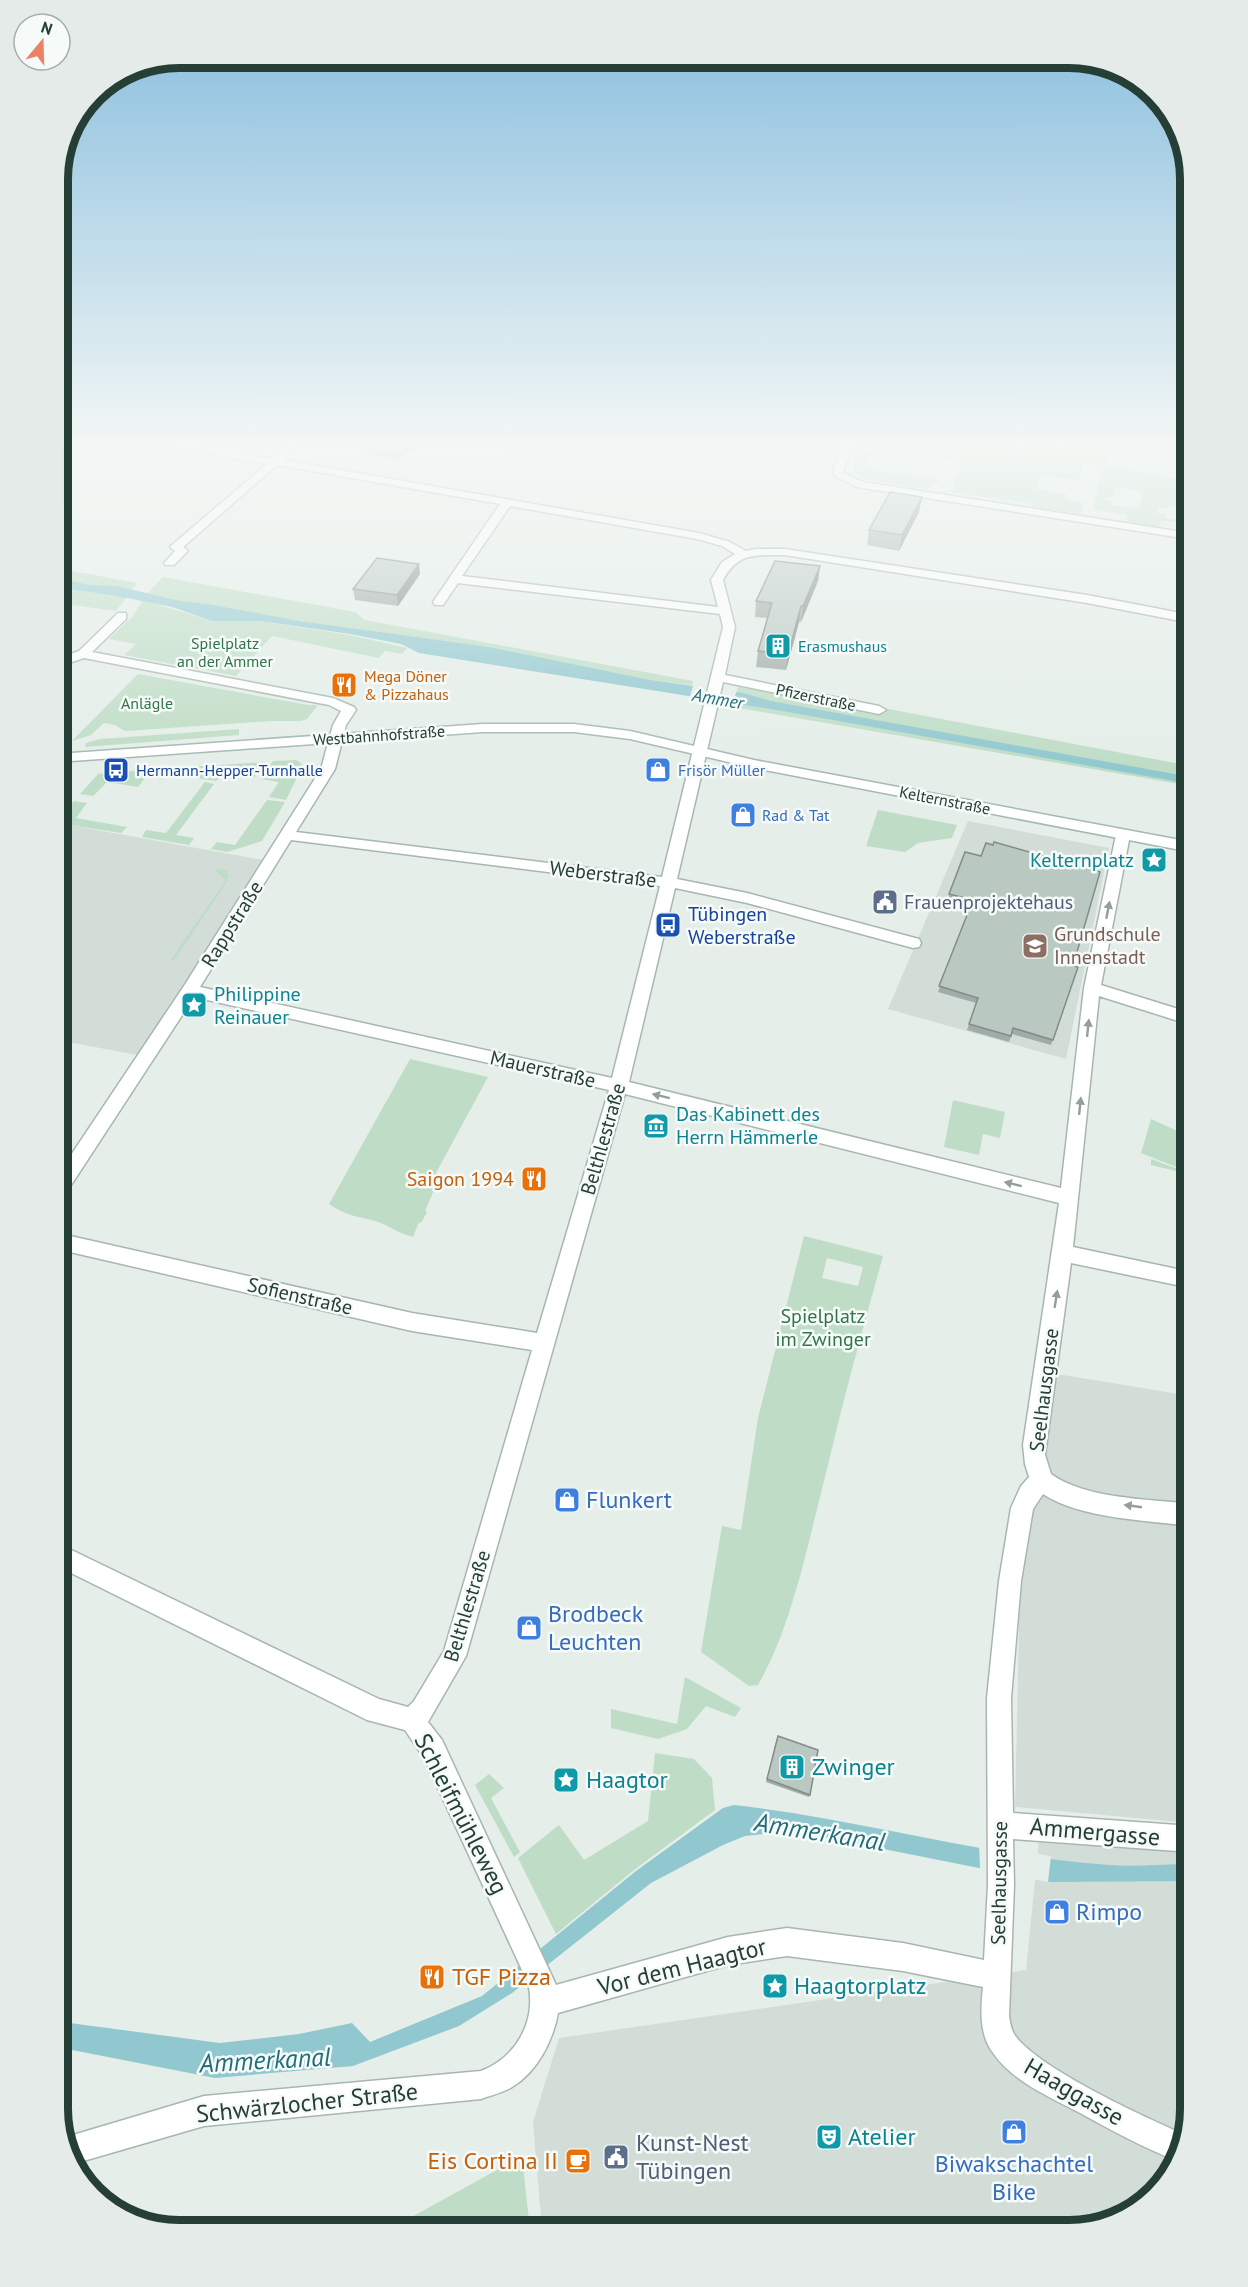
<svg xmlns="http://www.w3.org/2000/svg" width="1248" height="2287" font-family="'PT Sans',sans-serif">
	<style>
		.built { fill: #d3ddd8 }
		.green { fill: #bfddc6; fill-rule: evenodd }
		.water { fill: #91c8cf }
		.pier { fill: #e5eee9 }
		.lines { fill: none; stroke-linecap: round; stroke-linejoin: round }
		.minor-casing { stroke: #a8b6b0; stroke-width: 3 }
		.secondary-casing { stroke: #a4b9b1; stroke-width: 3 }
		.minor { fill: #fff; fill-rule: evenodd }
		.secondary { fill: #fff; fill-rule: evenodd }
		.wall { fill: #a0aca7 }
		.shaded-wall { fill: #828c88 }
		.building { fill: #bac8c2; stroke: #828c88; stroke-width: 1.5 }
		.oneway { fill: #929f9b }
		.labels { text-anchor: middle; stroke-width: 5; stroke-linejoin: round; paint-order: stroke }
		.far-park-label { font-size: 16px; fill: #317448; stroke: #f6faf8 }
		.far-culture-label { font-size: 16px; fill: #0d838f; stroke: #f6faf8; text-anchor: start }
		.far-food-label { font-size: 16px; fill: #c56008; stroke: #f6faf8; text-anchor: start }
		.far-street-label { font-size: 16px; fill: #253f37; stroke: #f6faf8 }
		.far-transit-label { font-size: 16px; fill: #164399; stroke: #f6faf8; text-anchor: start }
		.far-shop-label { font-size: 16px; fill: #366cbe; stroke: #f6faf8; text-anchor: start }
		.far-water-label { font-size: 18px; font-style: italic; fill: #216d78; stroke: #f6faf8 }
		.culture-label { font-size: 20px; fill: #0d838f; stroke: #f6faf8; text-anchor: start }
		.street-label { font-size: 20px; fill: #253f37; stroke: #f6faf8 }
		.service-label { font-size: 20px; fill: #4e5e75; stroke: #f6faf8; text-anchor: start }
		.transit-label { font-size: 20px; fill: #164399; stroke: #f6faf8; text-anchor: start }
		.education-label { font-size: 20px; fill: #785e54; stroke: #f6faf8; text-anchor: start }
		.food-label { font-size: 20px; fill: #c56008; stroke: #f6faf8; text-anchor: end }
		.park-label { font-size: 20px; fill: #317448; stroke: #f6faf8 }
		.near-shop-label { font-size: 24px; fill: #366cbe; stroke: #f6faf8; text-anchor: start }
		.near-culture-label { font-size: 24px; fill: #0d838f; stroke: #f6faf8; text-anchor: start }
		.near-street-label { font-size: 24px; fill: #253f37; stroke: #f6faf8 }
		.near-food-label { font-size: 24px; fill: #c56008; stroke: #f6faf8; text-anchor: start }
		.near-service-label { font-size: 24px; fill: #4e5e75; stroke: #f6faf8; text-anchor: start }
		.near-water-label { font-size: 26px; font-style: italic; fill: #216d78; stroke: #f6faf8 }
		.rim { fill: none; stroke: #253f37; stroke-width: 8 }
	</style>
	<rect width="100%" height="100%" fill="#e5eee9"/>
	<path class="built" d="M968,821L1109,848L1066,1059L888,1009Z
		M69,825L269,861L143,1056L57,1040V838Z
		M1057,1374L1185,1395L1191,1389V1823L1015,1807L1020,1582Z
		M1039,1841L1191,1844V2109L1170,2176L1116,2221L1069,2230H542L533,2122L559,2038L1026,1970Z"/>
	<path class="green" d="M883,446H1038L1056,449L1057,446H1109L1106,465L1191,481V497L1181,495L1180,500L1191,502V508L1169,505L1168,509L1159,507L1157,512L1166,514V518L1191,522V525L1161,520L1159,529L1127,524V515L1093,509L1103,467L1083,464L1079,480L1040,475L1036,489L1066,494L1065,500L1083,503L1081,514L1030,506V503L951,493L963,462L918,455L919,451ZM1116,487L1143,492L1139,509L1112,505V502L1104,498L1113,496Z
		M857,449L873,451L865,469L941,480L928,489L868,480L854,472V462Z
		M57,568L137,583L116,611L57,603Z
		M163,577L355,612L365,620L693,681L692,685L651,680L489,647L384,634L240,612L208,604L180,602L148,593Z
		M143,600L212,621H260L350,635L407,648L402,654L385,651L379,658L272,636L236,676L124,655L136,644L109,639L133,616Z
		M138,674L308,705H318L307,719L301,721H272L125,731L115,725L104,723L91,735L72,741Z
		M738,687L876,711L878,707L1191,766V786L733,707Z
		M239,729V735L85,747L86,743L100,739Z
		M296,760L301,763L302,767L286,800L269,797L279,782L261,779L273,761Z
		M265,762L254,778L223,773L216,781L176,775V768Z
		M168,768V774L164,779L146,777L138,787L107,782L93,796L80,794L98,774Z
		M205,782L214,784L176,835L194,838L189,845L142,837L146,830L166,833Z
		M267,800L285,802L262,841L227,852L211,849L217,842L235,845Z
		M74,801L87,803L76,818L127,827L121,833L57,823Z
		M878,810L957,825L952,838L918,843L905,852L866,846Z
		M217,869L226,870L229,876L227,882L174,961L171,959L226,880L215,871Z
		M410,1059L488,1077L436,1173L440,1176L425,1211L427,1212L421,1223L419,1222L413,1237C397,1233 390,1226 378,1222C356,1215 350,1218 329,1204Z
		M953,1100L1005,1112L1000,1138L983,1134L979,1155L944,1147Z
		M1151,1119L1191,1137V1173L1141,1153Z
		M1151,1159L1191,1174V1199L1179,1196L1176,1171L1151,1165Z
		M804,1236L883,1256C863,1328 843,1400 826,1473C809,1539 792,1627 758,1685L749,1686L701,1652L722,1526L741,1530L758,1418ZM827,1258L863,1267L858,1286L822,1278Z
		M685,1677L741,1708L735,1717L706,1706L687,1729L658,1739L611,1728V1709L677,1724Z
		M655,1753L694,1759L712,1778L715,1810L634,1870L556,1934L518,1858L559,1825L584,1860L648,1821Z
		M489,1774L504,1788L491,1798L520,1852L514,1857L475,1785Z
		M522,2156L530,2230H388Z"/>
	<path class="water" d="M57,578L90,585L117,586L180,601L208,604L299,621L489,647L651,680L743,693L771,701L1191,777V784L771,709L419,653L401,644L350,634L261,621H212L172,607L117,596L57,587Z
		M734,1805C860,1819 982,1856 1109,1865C1136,1867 1164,1864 1191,1864V1881L1050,1882L808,1834L781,1832L745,1836L723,1845L651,1883L512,1993L459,2026L353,2066L215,2078L72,2050L70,2023L220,2043L299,2034L352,2023L370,2042L482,1996L636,1871L723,1808Z"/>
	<path class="pier" d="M694,683L737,689L732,706L689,699Z
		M979,1844L1051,1856L1048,1882L980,1869Z"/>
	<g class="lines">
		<g class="minor-casing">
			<path id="minor" d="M178,446H200L273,459L283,446H293L283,460L699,533L730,542L746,551L755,549H785L1087,595L1191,615V623L1087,603L785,555C756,555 738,552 723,580L735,627L725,675L879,706L886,710L879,714L723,682L677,879L747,893L919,939L921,943L919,947L913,948L747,903L675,888L629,1082L1061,1188L1084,988L1116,835L1123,830L1130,835L1101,985L1191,1013V1025L1099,996L1073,1247L1191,1272V1288L1071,1263L1045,1455L1051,1474C1085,1499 1149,1499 1191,1504V1526C1146,1520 1081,1519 1043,1494L1033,1509L1021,1581L1011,1698L1013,1813L1191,1826V1852L1013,1839L1014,1885L1009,2016C1010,2022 1011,2029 1014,2034C1035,2067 1144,2117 1183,2134L1175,2160C1142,2147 1111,2130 1080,2113C1048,2096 1011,2081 991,2050C979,2032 981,2007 983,1987L903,1971L787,1956L728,1965L558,2013C553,2041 537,2072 512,2087C502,2093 491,2095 481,2099L204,2126L73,2164L66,2155L63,2138L204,2096L481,2071C517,2057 537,2020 528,1983L424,1758L405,1730L367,1720L57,1566V1543L379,1699L408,1707L414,1701L444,1651L532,1350L412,1331L57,1249V1233L412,1313L537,1333L609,1090L194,997L64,1196L57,1198V1176L184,986L321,769L333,725L341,711L329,705L84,658L57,667V659L79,651L118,613H126V619L92,652L333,698L354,707L356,710L346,725L335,769L296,832L662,877L723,627L720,614L458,583L443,605H435L433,602L500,504L277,465L183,547L188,551L174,565H166L164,563L175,551L170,547L172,545L267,464L183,449ZM510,506L697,539L722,546L735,554L722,562L711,580L718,607L462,576ZM291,840L660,886L612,1078L200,987ZM625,1094L1059,1203L1023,1445L1025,1464L1029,1477L1021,1486L1011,1508L999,1581L987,1698L988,1885L984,1960L903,1943L787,1928L728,1937L556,1985L442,1740L428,1722L466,1656Z
				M843,446H853L843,470L845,474L863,482L1176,531L1182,534L1176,537L857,487L835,476L833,470Z"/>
		</g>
		<g class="secondary-casing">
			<path id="secondary" d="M483,724H574L630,731L754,760L1191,842V852L754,768L630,739L574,732H483L57,762V754Z"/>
		</g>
		<use href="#minor" class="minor"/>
		<use href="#secondary" class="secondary"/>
	</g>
	<path class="wall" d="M364,446H421L394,460L365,454Z
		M919,512L899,551L867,545L869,530Z
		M820,566L818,581L801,622H799L786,670L756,667L758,651L767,618L755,617L756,601Z
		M420,574L398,606L355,600L353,589Z
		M965,852L1073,966L1078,967L1051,1045L1012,1034L1009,1042L967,1030L976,1003L938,992L971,905L948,899Z
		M777,1739L810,1795L809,1797L766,1782Z"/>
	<path class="shaded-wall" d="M392,446H421L394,460Z
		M922,497L919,512L899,551L902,535Z
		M419,564L420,574L398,606L397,595Z
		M820,566L818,581L801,622L803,606Z
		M801,606L799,622L786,670L788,655Z"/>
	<path class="building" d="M890,492L922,497L902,535L869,530Z
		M377,558L419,564L397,595L353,589Z
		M775,561L820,566L803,606H801L788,655L758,651L772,603L756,601Z
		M994,842L1100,872L1073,966L1078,967L1053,1040L1013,1028L1011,1036L969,1024L978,998L939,986L973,900L949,894L965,852L981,856L986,843L993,845Z
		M778,1736L818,1750L810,1795L767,1779Z"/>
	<defs><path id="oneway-solid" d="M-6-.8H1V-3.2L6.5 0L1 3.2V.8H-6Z" transform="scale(1.5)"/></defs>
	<g class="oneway">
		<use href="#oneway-solid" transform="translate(1108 910) rotate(-79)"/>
		<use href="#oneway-solid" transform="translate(1088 1028) rotate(-84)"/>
		<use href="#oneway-solid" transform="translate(661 1096) rotate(-166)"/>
		<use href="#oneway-solid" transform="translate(1080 1106) rotate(-84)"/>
		<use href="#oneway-solid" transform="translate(1013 1184) rotate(-166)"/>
		<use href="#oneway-solid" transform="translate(1056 1299) rotate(-81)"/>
		<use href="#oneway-solid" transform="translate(1133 1506) rotate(-172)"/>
	</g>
	<linearGradient id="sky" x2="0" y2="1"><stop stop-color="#85bcde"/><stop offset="0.58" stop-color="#f3f7f5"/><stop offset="1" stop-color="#f3f7f5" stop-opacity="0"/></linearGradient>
	<rect width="1248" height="766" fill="url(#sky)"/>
	<defs>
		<g id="building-square" transform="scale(1.35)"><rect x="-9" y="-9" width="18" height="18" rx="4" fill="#0f9aa8" stroke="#f6faf8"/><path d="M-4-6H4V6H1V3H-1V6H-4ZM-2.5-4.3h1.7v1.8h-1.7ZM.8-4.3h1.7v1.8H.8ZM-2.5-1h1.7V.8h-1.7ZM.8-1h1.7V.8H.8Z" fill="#fff"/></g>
		<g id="restaurant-square" transform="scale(1.35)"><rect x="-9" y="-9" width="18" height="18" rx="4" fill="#e8710a" stroke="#f6faf8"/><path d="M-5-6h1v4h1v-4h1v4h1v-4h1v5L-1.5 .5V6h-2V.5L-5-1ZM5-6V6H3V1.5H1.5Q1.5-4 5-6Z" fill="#fff"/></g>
		<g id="bus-square" transform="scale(1.35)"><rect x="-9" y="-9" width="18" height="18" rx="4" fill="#1a4fb4" stroke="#f6faf8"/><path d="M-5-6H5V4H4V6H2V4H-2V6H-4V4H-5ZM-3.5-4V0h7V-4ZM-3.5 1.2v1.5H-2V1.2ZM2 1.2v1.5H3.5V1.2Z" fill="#fff"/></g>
		<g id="shop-square" transform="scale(1.35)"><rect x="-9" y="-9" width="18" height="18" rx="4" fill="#3f7fe0" stroke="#f6faf8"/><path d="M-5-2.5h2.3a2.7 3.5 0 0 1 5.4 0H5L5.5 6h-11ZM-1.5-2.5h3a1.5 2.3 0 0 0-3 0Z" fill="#fff"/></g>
		<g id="sight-square" transform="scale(1.35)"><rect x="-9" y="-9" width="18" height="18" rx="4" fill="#0f9aa8" stroke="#f6faf8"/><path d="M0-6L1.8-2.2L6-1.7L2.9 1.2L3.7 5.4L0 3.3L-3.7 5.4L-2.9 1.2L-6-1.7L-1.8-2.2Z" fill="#fff"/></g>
		<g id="civic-square" transform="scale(1.35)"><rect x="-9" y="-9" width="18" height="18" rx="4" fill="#5c6f8a" stroke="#f6faf8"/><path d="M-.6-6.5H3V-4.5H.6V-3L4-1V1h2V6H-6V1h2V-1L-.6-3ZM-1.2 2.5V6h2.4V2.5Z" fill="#fff"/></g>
		<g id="school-square" transform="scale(1.35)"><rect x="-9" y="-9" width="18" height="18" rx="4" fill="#8d6e63" stroke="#f6faf8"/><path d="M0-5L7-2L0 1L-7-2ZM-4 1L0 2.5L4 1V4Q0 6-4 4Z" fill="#fff"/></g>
		<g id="museum-square" transform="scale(1.35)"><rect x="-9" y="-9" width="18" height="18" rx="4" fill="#0f9aa8" stroke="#f6faf8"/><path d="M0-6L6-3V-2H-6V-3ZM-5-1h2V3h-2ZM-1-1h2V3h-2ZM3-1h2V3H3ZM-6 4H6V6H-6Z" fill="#fff"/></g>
		<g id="theatre-square" transform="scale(1.35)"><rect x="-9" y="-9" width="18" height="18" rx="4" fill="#0f9aa8" stroke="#f6faf8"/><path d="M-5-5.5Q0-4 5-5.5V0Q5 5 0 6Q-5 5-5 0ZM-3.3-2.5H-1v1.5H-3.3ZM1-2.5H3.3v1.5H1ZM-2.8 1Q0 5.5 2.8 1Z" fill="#fff"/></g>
		<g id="cafe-square" transform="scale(1.35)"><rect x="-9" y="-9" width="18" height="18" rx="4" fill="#e8710a" stroke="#f6faf8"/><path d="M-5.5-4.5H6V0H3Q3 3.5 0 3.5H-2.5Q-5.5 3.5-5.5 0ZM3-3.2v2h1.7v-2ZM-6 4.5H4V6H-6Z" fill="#fff"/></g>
	</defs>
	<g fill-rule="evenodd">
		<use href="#building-square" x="778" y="646"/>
		<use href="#restaurant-square" x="344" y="685"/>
		<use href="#bus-square" x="116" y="770"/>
		<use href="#shop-square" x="658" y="770"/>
		<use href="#shop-square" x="743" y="815"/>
		<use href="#sight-square" x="1154" y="860"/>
		<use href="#civic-square" x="885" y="902"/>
		<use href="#bus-square" x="668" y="925"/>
		<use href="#school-square" x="1035" y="946"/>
		<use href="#sight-square" x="194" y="1005"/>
		<use href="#museum-square" x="656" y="1126"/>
		<use href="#restaurant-square" x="534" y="1179"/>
		<use href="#shop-square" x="567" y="1500"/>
		<use href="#shop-square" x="529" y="1628"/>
		<use href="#building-square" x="792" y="1767"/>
		<use href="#sight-square" x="566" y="1780"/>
		<use href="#shop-square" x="1057" y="1912"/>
		<use href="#restaurant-square" x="432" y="1977"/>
		<use href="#sight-square" x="775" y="1986"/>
		<use href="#shop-square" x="1014" y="2132"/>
		<use href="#theatre-square" x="829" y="2137"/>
		<use href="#civic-square" x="616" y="2157"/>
		<use href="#cafe-square" x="578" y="2161"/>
	</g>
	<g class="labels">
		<g class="far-park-label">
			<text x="225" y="649">Spielplatz<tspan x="225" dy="18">an der Ammer</tspan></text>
			<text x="147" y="709">Anlägle</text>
		</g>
		<g class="far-culture-label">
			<text x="798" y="652">Erasmushaus</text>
		</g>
		<g class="far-food-label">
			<text x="364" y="682">Mega Döner<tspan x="364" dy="18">&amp; Pizzahaus</tspan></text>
		</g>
		<g class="far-street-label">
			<text transform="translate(816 697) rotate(12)" y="6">Pfizerstraße</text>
			<text transform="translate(379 735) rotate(-4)" y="6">Westbahnhofstraße</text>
			<text transform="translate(945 800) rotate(11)" y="6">Kelternstraße</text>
		</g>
		<g class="far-transit-label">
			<text x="136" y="776">Hermann-Hepper-Turnhalle</text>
		</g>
		<g class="far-shop-label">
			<text x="678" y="776">Frisör Müller</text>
			<text x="762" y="821">Rad &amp; Tat</text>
		</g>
		<g class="far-water-label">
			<text transform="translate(718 699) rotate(10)" y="6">Ammer</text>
		</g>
		<g class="culture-label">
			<text x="1134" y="867" text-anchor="end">Kelternplatz</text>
			<text x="214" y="1001">Philippine<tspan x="214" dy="23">Reinauer</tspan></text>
			<text x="676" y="1121">Das Kabinett des<tspan x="676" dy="23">Herrn Hämmerle</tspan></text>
		</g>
		<g class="street-label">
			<text transform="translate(603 874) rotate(7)" y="7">Weberstraße</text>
			<text transform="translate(232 924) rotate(-58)" y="7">Rappstraße</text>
			<text transform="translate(543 1069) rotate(13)" y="7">Mauerstraße</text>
			<text transform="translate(603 1139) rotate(-74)" y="7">Belthlestraße</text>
			<text transform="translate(300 1296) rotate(13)" y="7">Sofienstraße</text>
			<text transform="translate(1044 1390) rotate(-83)" y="7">Seelhausgasse</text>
			<text transform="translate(467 1606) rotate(-73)" y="7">Belthlestraße</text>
			<text transform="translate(999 1883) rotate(-89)" y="7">Seelhausgasse</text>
		</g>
		<g class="service-label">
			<text x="904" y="909">Frauenprojektehaus</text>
		</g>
		<g class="transit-label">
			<text x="688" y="921">Tübingen<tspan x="688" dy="23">Weberstraße</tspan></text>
		</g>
		<g class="education-label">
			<text x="1054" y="941">Grundschule<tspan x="1054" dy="23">Innenstadt</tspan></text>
		</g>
		<g class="food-label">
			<text x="514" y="1186">Saigon 1994</text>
		</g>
		<g class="park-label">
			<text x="823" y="1323">Spielplatz<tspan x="823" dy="23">im Zwinger</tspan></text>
		</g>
		<g class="near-shop-label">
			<text x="586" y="1508">Flunkert</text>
			<text x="548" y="1622">Brodbeck<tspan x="548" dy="28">Leuchten</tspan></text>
			<text x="1076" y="1920">Rimpo</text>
			<text x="1014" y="2172" text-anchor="middle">Biwakschachtel<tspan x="1014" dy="28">Bike</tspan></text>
		</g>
		<g class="near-culture-label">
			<text x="812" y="1775">Zwinger</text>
			<text x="586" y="1788">Haagtor</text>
			<text x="794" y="1994">Haagtorplatz</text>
			<text x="848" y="2145">Atelier</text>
		</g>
		<g class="near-street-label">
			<text transform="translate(461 1814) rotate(63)" y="8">Schleifmühleweg</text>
			<text transform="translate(1095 1832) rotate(5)" y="8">Ammergasse</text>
			<text transform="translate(682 1967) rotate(-14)" y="8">Vor dem Haagtor</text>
			<text transform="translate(1074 2092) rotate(30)" y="8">Haaggasse</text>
			<text transform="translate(307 2103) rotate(-6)" y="8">Schwärzlocher Straße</text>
		</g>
		<g class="near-food-label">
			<text x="452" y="1985">TGF Pizza</text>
			<text x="558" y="2169" text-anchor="end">Eis Cortina II</text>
		</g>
		<g class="near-service-label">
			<text x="636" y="2151">Kunst-Nest<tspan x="636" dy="28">Tübingen</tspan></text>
		</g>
		<g class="near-water-label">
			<text transform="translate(820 1832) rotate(9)" y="9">Ammerkanal</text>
			<text transform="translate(265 2060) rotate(-3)" y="9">Ammerkanal</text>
		</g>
	</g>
	<path d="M0 0H1248V2287H0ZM179 68H1069A111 111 0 0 1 1180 179V2109A111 111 0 0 1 1069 2220H179A111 111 0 0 1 68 2109V179A111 111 0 0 1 179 68Z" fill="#e5ebe9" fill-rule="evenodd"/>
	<path class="rim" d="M179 68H1069A111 111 0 0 1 1180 179V2109A111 111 0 0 1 1069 2220H179A111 111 0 0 1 68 2109V179A111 111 0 0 1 179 68Z"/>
	<g transform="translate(42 42) rotate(19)"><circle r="28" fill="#f6faf8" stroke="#a2afab" stroke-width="1.5"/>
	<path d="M0-4.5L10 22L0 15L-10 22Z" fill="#eb8266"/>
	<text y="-9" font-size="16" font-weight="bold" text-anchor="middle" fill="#253f37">N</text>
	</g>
</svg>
